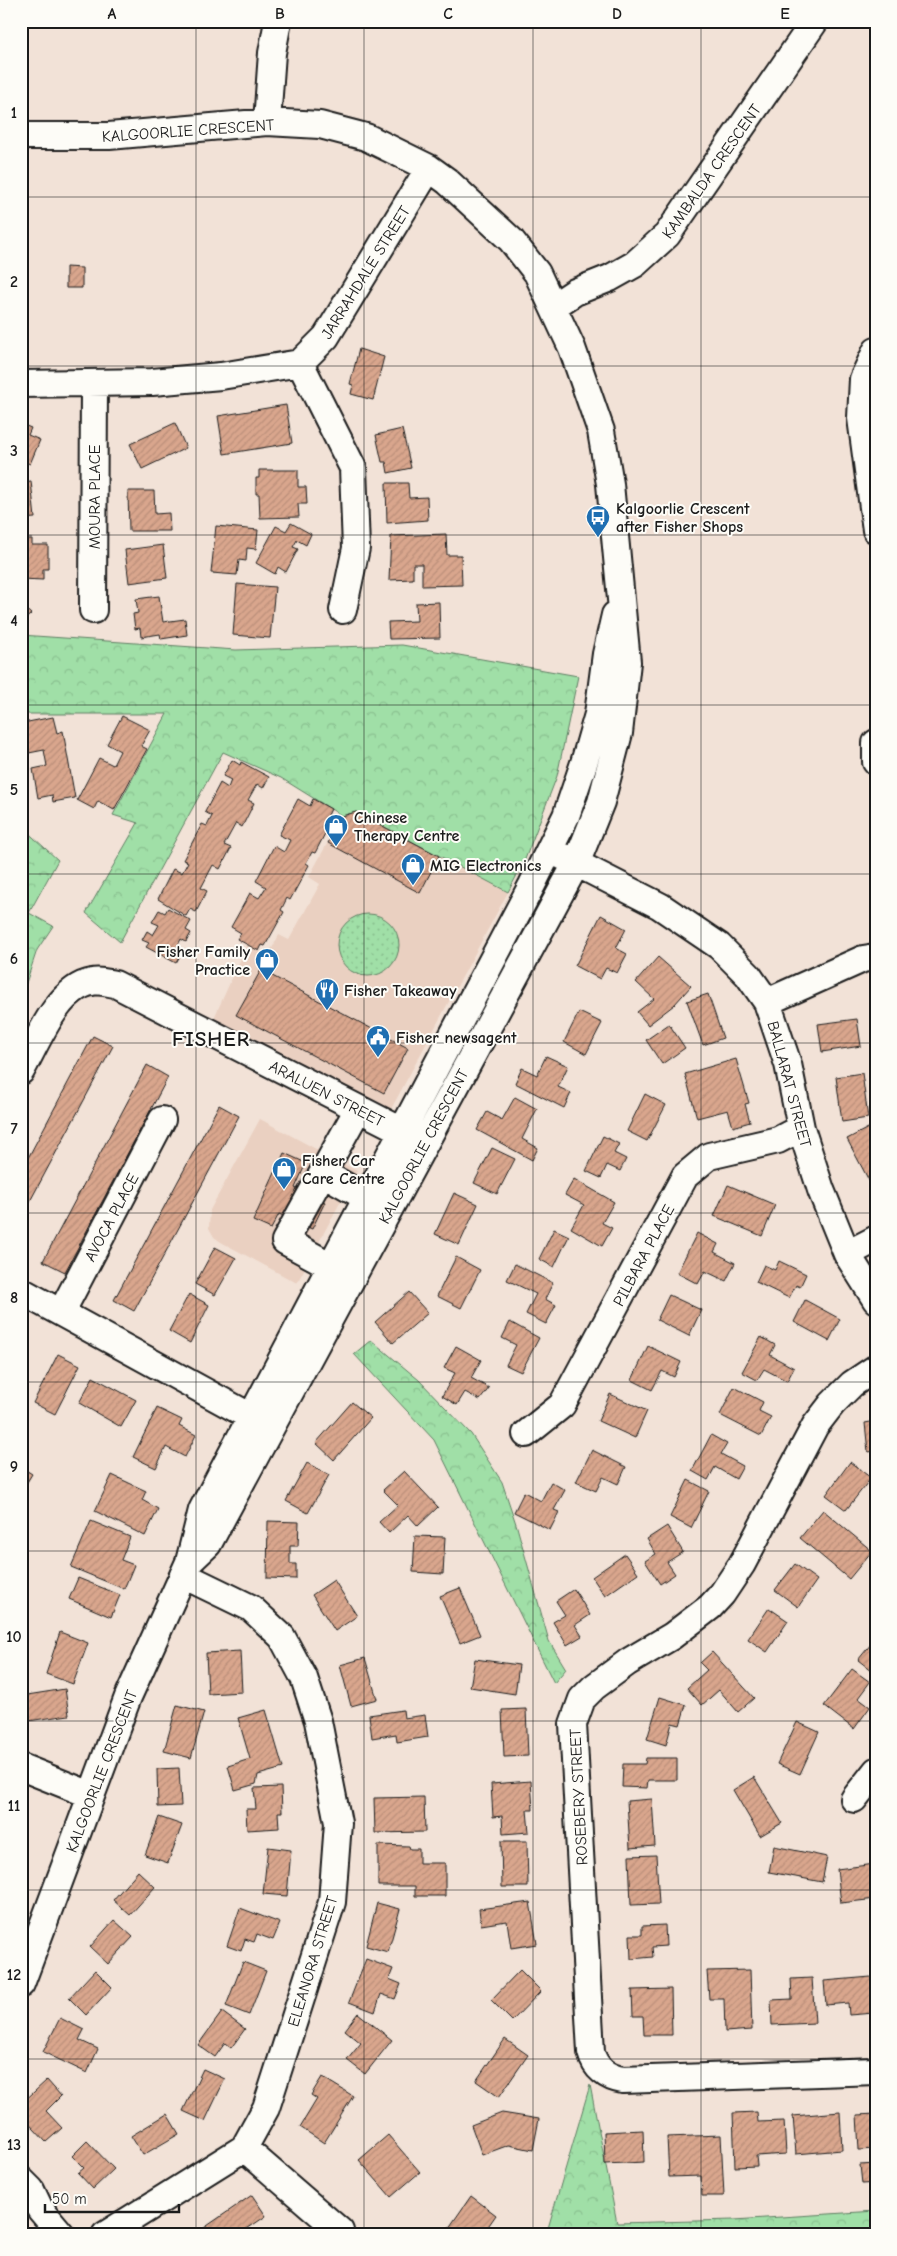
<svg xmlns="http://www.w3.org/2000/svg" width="897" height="2256" font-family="'Comic Neue',sans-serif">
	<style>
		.built { fill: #ead0c1 }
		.grass { fill: url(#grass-dots); stroke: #5e7e62 }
		.park { fill: url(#park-crowns); stroke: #5e7e62 }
		.building { fill: url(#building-hatch); stroke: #1c1c1c }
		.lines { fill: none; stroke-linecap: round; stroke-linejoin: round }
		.minor-casing { stroke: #1c1c1c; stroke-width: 30 }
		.minor { stroke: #fdfcf7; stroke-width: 26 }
		.grid { fill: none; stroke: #1c1c1c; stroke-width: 1; stroke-opacity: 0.55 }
		.labels { text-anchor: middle; stroke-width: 4; stroke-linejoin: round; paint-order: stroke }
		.street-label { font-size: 16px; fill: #1c1c1c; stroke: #fdfcf7 }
		.poi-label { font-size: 16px; font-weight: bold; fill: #1c1c1c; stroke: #fdfcf7; text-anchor: start }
		.district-label { font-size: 21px; font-weight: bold; letter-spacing: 1px; fill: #1c1c1c; stroke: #fdfcf7 }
		.neatline { fill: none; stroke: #1c1c1c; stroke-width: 2 }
		.grid-label { font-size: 16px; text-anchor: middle; font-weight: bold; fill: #1c1c1c }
	</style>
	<defs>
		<pattern id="grass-dots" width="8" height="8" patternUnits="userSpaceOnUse" patternTransform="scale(1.25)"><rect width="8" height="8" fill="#a0dfa7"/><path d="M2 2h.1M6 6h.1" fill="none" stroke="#89bf8f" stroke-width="1.8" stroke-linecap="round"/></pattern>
		<pattern id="park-crowns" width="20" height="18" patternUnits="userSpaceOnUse" patternTransform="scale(1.25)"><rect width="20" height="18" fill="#a0dfa7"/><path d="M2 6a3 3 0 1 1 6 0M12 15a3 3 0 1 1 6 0" fill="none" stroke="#89bf8f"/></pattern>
		<pattern id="building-hatch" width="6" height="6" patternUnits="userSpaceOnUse" patternTransform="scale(1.25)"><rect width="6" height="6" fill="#d9a68d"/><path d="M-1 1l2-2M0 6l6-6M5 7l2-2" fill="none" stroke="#ba8e79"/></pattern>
	</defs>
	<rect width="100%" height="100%" fill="#f2e2d7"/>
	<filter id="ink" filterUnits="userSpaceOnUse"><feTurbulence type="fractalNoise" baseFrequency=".02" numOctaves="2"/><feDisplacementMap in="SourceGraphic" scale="10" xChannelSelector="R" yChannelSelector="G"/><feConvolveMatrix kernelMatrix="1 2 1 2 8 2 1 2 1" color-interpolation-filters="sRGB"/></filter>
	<g filter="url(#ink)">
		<path class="built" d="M356,812L508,892L390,1111L214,1018L247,945L268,956L279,935L289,940L320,884L309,877L342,816Z
			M260,1119L357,1171L297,1283L221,1242L214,1237L209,1228L210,1210Z"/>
		<path class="grass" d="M337 945a31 31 0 1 1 62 0a31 31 0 1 1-62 0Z"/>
		<path class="park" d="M21,635L236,650L402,645L578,676L557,776L524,862L508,892L356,812L342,816L281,778L223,752L120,942L86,913L138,823L113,815L167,714H21Z
			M21,826L58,860L29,913L53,926L37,950L21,998Z
			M371,1340L419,1380L471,1434L502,1482L517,1527L549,1641L566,1669L554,1683L434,1440L354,1354Z
			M590,2085L617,2223L734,2220L876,2211V2235H546Z"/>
		<path class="building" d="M66,267L82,268V288H66Z
			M359,349L384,357L373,400L351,394L353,385L350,384Z
			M286,405L292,443L224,454L218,416Z
			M175,423L186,448L142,469L130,444Z
			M21,424L31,428L28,435L40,440L30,464L21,460Z
			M402,429L411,468L388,473L386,462H382L376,435Z
			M259,470H298V487H306L307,504H298L299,517L260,518L259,494H256V478H259Z
			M31,481L35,518L21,519V482Z
			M386,483H408L409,498L427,497L428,520L387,523Z
			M128,491H154L155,514L169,513L170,531H129Z
			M291,523L311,534L306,545L297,540L293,547L298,549L286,572L278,567L275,574L256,563L276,526L286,531Z
			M216,526L258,530L256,549L247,548L246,561L239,560L237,575L211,573Z
			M446,534L447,555H461L462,585L422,586V564H413V579L389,580L391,536Z
			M21,539H32V545H48V569H43V580L21,579Z
			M163,545L167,578L129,583L125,550Z
			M237,584L275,587L270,638L233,635Z
			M159,596L163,622L185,619L187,635L161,639L160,634L141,637L140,628L135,629L133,614L138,613L136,599Z
			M439,602L440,638L389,639L388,622L417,621L416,603Z
			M21,605L31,614L21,623Z
			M122,716L150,730L141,746L147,749L114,810L98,801L94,809L77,800L99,758L113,765L120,751L107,744Z
			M53,717L57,733L63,731L75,798L53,802L52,795L38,798L33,769L47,766L44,750L29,753L23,723Z
			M232,760L240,765L241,762L269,777L263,788L257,784L248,800L254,803L242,827L236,823L224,845L231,848L220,869L213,865L201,888L207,891L196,912L190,909L186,916L158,899L173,869L182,873L188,862L183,860L202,824L207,826L212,816L205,812L220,783L228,788L231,780L223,776Z
			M298,799L310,806L313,799L331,809L328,815L333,818L315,853L312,852L306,863L309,865L290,900L287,898L281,910L284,912L265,946L262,945L259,951L237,939L241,933L231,927L250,893L259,898L266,887L256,881L274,846L284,852L290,840L279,835Z
			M356,812L439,856L420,893L328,843L342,816Z
			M168,908L191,921L186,930L191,933L186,942L181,939L176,949L182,952L176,963L146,947L149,943L142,940L147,931L153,935L159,925L152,922L159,910L165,913Z
			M601,915L626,929L616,948L627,954L617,973L606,968L600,979L575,966Z
			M658,957L691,986L674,1005L648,1025L637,1012L654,999L636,982Z
			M261,970L408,1048L384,1093L236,1015Z
			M708,994L723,1038L703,1045L687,1001Z
			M579,1012L602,1023L586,1054L564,1042Z
			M857,1019L861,1046L822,1052L818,1024Z
			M669,1024L685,1048L662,1064L646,1040Z
			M93,1036L113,1046L21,1218V1171Z
			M546,1056L568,1066L558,1087L571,1093L564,1108L515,1083L522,1068L537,1075Z
			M736,1059L749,1103L745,1104L750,1122L733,1127L728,1110L697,1118L685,1074Z
			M147,1065L168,1077L65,1272L43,1261Z
			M862,1073L868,1118L842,1122L836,1077Z
			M645,1094L666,1105L647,1141L627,1131Z
			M515,1097L537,1109L522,1139L538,1148L532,1160L477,1130L487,1112L502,1120Z
			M219,1105L239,1116L134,1311L114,1300Z
			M870,1127L876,1139L875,1192L847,1139Z
			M603,1136L619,1144L614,1153L626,1159L620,1171L607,1165L601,1178L586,1171Z
			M492,1148L515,1159L497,1194L474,1183Z
			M284,1153L306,1163L295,1188L325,1202L312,1229L279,1214L271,1229L253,1221Z
			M574,1179L614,1202L602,1223L612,1228L602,1246L571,1228L584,1205L565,1195Z
			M728,1185L775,1205L762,1236L714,1216Z
			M454,1193L478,1204L459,1245L435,1234Z
			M554,1229L569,1236L554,1267L539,1259Z
			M697,1233L718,1244L714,1252L735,1263L726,1281L705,1271L698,1284L677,1273Z
			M215,1247L236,1258L215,1295L195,1284Z
			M456,1257L480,1270L461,1308L437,1296Z
			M779,1261L806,1274L800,1287L796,1285L789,1298L756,1282L764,1265L775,1270Z
			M515,1264L553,1283L545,1299L556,1305L546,1324L526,1314L536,1294L507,1280Z
			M409,1292L428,1313L393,1343L375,1322Z
			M189,1294L209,1305L190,1343L169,1331Z
			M669,1295L701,1310L689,1336L657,1320Z
			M805,1300L840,1319L829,1341L794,1322Z
			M510,1322L539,1338L521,1372L506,1365L516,1345L502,1338Z
			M761,1337L775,1345L770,1355L794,1368L787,1381L764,1369L757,1380L742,1372Z
			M456,1346L481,1360L471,1378L489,1388L480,1400L465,1392L457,1405L442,1396L455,1373L444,1368Z
			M648,1346L681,1362L674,1377L662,1371L652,1390L632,1380Z
			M58,1354L80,1365L55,1414L33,1403Z
			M93,1377L136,1400L121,1427L79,1403Z
			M734,1387L763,1402L759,1411L771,1417L761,1436L720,1415Z
			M610,1394L647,1411L635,1438L598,1421Z
			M352,1402L371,1418L334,1460L316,1443Z
			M157,1408L182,1420L179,1426L196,1435L185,1457L166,1447L156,1468L133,1457Z
			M876,1421V1451L868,1452L865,1423Z
			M711,1435L727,1444L721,1454L743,1466L736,1479L715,1467L708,1480L692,1471Z
			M592,1450L626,1467L618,1484L603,1477L596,1491L576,1482Z
			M850,1462L871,1478L846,1510L826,1495Z
			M307,1463L329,1475L308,1513L286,1501Z
			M21,1467L32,1474L21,1492Z
			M404,1471L438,1507L418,1526L408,1515L389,1533L379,1522L398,1505L383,1490Z
			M112,1475L146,1491L142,1500L158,1509L145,1536L95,1511Z
			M688,1480L709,1491L691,1528L670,1517Z
			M551,1482L565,1490L554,1510L559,1512L550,1530L514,1512L524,1492L541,1501Z
			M823,1510L872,1551L849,1579L800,1538Z
			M91,1521L130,1537L121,1560L134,1565L124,1589L71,1567Z
			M268,1521L299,1522L298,1546H290V1564H296V1579L267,1578Z
			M667,1526L683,1552L667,1562L675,1574L660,1584L645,1561L656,1554L647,1539Z
			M415,1536L445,1537L443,1574L413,1572Z
			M625,1554L638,1573L605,1596L592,1577Z
			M795,1564L817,1580L798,1607L775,1590Z
			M78,1578L120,1595L111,1617L69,1599Z
			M334,1580L357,1616L335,1631L312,1595Z
			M460,1588L480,1635L460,1643L440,1596Z
			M574,1589L590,1615L575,1625L582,1636L567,1645L553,1622L565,1615L556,1601Z
			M769,1608L788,1621L767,1652L748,1639Z
			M60,1632L88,1643L73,1684L46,1674Z
			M876,1638V1674L858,1660Z
			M240,1651L242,1692L208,1694L206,1653Z
			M712,1652L754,1698L738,1712L719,1690L702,1705L687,1688L707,1670L700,1663Z
			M365,1658L377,1699L351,1706L340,1665Z
			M475,1659L519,1665L515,1694L470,1687Z
			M852,1669L870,1682L858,1698L870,1707L854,1729L824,1706Z
			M65,1689L69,1715L21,1722V1696Z
			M660,1697L686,1705L680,1725L672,1723L666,1745L647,1739Z
			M177,1705L204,1712L191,1758L164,1751Z
			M526,1709L528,1756L504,1757L502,1710Z
			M266,1710L283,1768L258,1775L256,1784L235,1790L228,1766L250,1759L238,1718Z
			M403,1710L404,1718L425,1715L428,1737L397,1742L396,1734L372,1738L369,1715Z
			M797,1722L819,1732L800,1774L777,1764Z
			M646,1758H677V1780H648L647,1788L622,1787L623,1764H645Z
			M179,1768L181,1806L158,1807L157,1769Z
			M754,1777L782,1823L760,1836L733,1790Z
			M531,1781L533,1810H527L529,1832L503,1834L502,1816L493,1817L491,1784Z
			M281,1787L282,1812H278L279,1828L247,1830L246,1809H256L254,1788Z
			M424,1797L425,1832L375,1833L374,1798Z
			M652,1799L655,1846L630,1848L627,1801Z
			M159,1817L182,1825L168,1863L145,1855Z
			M501,1841H527L528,1887H502Z
			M378,1845L409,1846L410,1849H419V1863H445V1896H415V1886H378Z
			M774,1846L827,1857L822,1882L769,1872Z
			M268,1847L291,1850L287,1896L263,1894Z
			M656,1855L659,1904L631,1905L629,1856Z
			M875,1864L876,1899L841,1903L837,1869Z
			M138,1871L155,1887L130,1915L113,1900Z
			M530,1902L537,1944L511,1948L507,1921L481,1925L479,1909Z
			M377,1903L400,1909L388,1952L366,1946Z
			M240,1908L280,1923L273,1940L257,1934L254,1942L245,1939L241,1951L227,1946Z
			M114,1920L133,1937L108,1964L90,1947Z
			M665,1925L666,1946L652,1947L653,1957L631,1959L630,1935H642V1926Z
			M366,1959L393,1969L389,1979L401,1984L395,1999L381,1994L375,2012L349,2002Z
			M243,1962L266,1971L249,2015L226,2006Z
			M95,1970L112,1987L86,2015L69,1998Z
			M520,1970L541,1991L512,2021L491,2000Z
			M750,1970L752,2030L725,2032L724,1999H709L707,1971Z
			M871,1977L874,2013L849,2015L848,2003L826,2005L824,1981Z
			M812,1978L815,2023L772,2025L771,2000L792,1999L791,1979Z
			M671,1989L672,2035H644L643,2016H633L632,1990Z
			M222,2012L245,2029L231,2048L225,2043L215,2057L198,2045Z
			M358,2013L392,2040L365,2074L347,2060L361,2043L345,2030Z
			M60,2018L84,2030L79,2040L98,2049L87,2073L43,2052Z
			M505,2039L528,2055L499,2097L476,2081Z
			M203,2069L225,2079L205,2121L183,2111Z
			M322,2077L353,2096L324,2143L300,2127L317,2099L311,2095Z
			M47,2080L61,2096L46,2111L62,2128L46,2142L21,2115V2104Z
			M757,2112L758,2122L784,2121L786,2154L756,2156L757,2166L735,2167L733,2113Z
			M840,2112L842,2150L796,2154L793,2116Z
			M502,2113L539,2119L533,2150L509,2145L482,2155L471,2125Z
			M167,2114L179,2134L143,2155L131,2136Z
			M876,2114V2149L859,2150L857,2115Z
			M643,2130L644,2162L605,2164L604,2132Z
			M388,2135L420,2172L391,2197L359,2160Z
			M721,2135L724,2196H702L701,2176L669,2177L667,2137Z
			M87,2141L114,2169L93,2189L78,2173L84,2168L72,2156Z
			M876,2164V2183L862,2184L860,2165Z
			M252,2195L266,2216L238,2235H208L204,2228Z
			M471,2196L496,2215L482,2235H444Z"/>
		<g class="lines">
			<g class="minor-casing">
				<path id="minor" d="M267,122L272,53L278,21
					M21,136H109L267,122L320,125L366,137L429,168L447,181L511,240L537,273L572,348L601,431L610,484L627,662L619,733L601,802L576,864L208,1544L189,1562
					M554,306L575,292L610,278L635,264L667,235L815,21
					M876,351L863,379L861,418L876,530
					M300,363L353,468L356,548L343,610
					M21,384L152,382L221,376L300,363L326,337L429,168
					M93,610L94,383
					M876,743V762
					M562,856L660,906L719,946L748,975L767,1002L788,1064L801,1128L821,1190L847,1254L876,1300
					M767,1002L863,959L876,957
					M21,1071C37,1043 57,988 92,982C100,980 108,983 115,984L418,1139
					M323,1173L367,1198
					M847,1254L876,1239
					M331,1266L285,1241L358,1109
					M21,1291L266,1425
					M61,1313L162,1120
					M876,1368L852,1384L832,1404L815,1426L742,1564L722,1594L710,1607L672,1636L628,1662L594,1687L582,1699L573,1724L591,2052C595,2068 607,2078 623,2080L876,2071
					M526,1434L562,1405L685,1176L709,1156L778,1140L801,1128
					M21,1767L91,1795
					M854,1799L876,1771
					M21,1984L128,1697L189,1562L202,1510L532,885L566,816L584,763L598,714L606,654L615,615
					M244,2148L340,2231
					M21,2180L31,2190L40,2209L62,2235
					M105,2235L244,2148L266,2108L332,1902L338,1823L318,1721L304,1678L282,1637L251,1608L183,1575"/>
			</g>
			<use href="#minor" class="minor"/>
		</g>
	</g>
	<path class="grid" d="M196,21V2235M364,21V2235M533,21V2235M701,21V2235M21,197H876M21,366H876M21,535H876M21,705H876M21,874H876M21,1043H876M21,1213H876M21,1382H876M21,1551H876M21,1721H876M21,1890H876M21,2059H876"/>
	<defs>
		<g id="bus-pin" transform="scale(1.25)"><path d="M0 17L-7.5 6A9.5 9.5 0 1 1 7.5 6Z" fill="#1f6fb2" stroke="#fdfcf7"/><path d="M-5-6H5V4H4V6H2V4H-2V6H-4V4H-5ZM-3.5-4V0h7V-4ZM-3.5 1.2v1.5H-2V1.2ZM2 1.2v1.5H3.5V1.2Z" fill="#fff"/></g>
		<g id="shop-pin" transform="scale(1.25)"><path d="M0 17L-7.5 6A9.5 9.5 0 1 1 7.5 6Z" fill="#1f6fb2" stroke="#fdfcf7"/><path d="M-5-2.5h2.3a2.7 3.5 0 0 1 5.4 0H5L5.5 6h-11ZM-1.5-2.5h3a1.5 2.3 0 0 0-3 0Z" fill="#fff"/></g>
		<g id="restaurant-pin" transform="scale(1.25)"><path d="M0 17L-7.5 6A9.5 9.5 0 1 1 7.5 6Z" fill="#1f6fb2" stroke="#fdfcf7"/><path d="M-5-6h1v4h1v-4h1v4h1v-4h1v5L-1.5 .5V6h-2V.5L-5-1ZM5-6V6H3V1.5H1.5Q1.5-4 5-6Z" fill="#fff"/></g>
		<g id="civic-pin" transform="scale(1.25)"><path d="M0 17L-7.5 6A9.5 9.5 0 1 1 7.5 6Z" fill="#1f6fb2" stroke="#fdfcf7"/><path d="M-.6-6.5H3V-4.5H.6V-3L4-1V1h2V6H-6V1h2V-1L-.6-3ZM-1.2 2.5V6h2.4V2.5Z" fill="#fff"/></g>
	</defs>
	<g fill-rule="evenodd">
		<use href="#bus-pin" x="598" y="517"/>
		<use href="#shop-pin" x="336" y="826"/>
		<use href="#shop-pin" x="413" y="865"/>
		<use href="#shop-pin" x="267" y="960"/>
		<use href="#restaurant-pin" x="327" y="990"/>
		<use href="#civic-pin" x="378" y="1037"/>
		<use href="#shop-pin" x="284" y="1169"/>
	</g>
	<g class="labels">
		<g class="street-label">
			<text transform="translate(188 130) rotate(-4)" y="6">KALGOORLIE CRESCENT</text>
			<text transform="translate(711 171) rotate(-55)" y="6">KAMBALDA CRESCENT</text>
			<text transform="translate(365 272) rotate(-58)" y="6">JARRAHDALE STREET</text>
			<text transform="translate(94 497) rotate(-90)" y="6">MOURA PLACE</text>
			<text transform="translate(790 1084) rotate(75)" y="6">BALLARAT STREET</text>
			<text transform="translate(327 1093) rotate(27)" y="6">ARALUEN STREET</text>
			<text transform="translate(423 1146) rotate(-62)" y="6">KALGOORLIE CRESCENT</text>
			<text transform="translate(111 1217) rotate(-62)" y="6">AVOCA PLACE</text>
			<text transform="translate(643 1255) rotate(-62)" y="6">PILBARA PLACE</text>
			<text transform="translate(101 1771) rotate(-69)" y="6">KALGOORLIE CRESCENT</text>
			<text transform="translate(578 1797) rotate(-93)" y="6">ROSEBERY STREET</text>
			<text transform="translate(312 1961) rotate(-73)" y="6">ELEANORA STREET</text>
		</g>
		<g class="poi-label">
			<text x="616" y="514">Kalgoorlie Crescent<tspan x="616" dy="18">after Fisher Shops</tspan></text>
			<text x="354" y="823">Chinese<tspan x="354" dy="18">Therapy Centre</tspan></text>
			<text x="430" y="871">MIG Electronics</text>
			<text x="250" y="957" text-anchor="end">Fisher Family<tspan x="250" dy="18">Practice</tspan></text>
			<text x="344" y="996">Fisher Takeaway</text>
			<text x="396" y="1043">Fisher newsagent</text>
			<text x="302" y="1166">Fisher Car<tspan x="302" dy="18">Care Centre</tspan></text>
		</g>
		<g class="district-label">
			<text x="211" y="1046">FISHER</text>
		</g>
	</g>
	<rect width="897" height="2256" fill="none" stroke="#fdfcf7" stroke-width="55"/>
	<path d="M45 2204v8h134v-8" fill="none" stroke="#1c1c1c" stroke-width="2.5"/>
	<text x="52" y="2204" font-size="15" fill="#1c1c1c" stroke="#fdfcf7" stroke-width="4" paint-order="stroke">50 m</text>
	<rect x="28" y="28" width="842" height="2200" class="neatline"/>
	<g class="grid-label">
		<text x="112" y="19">A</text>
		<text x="280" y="19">B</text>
		<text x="448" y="19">C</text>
		<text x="617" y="19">D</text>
		<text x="785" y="19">E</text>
		<text x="14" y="118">1</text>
		<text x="14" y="287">2</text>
		<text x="14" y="456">3</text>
		<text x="14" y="626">4</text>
		<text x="14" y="795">5</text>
		<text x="14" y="964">6</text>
		<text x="14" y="1134">7</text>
		<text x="14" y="1303">8</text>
		<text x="14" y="1472">9</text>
		<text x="14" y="1642">10</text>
		<text x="14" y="1811">11</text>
		<text x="14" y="1980">12</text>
		<text x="14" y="2150">13</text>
	</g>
</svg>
